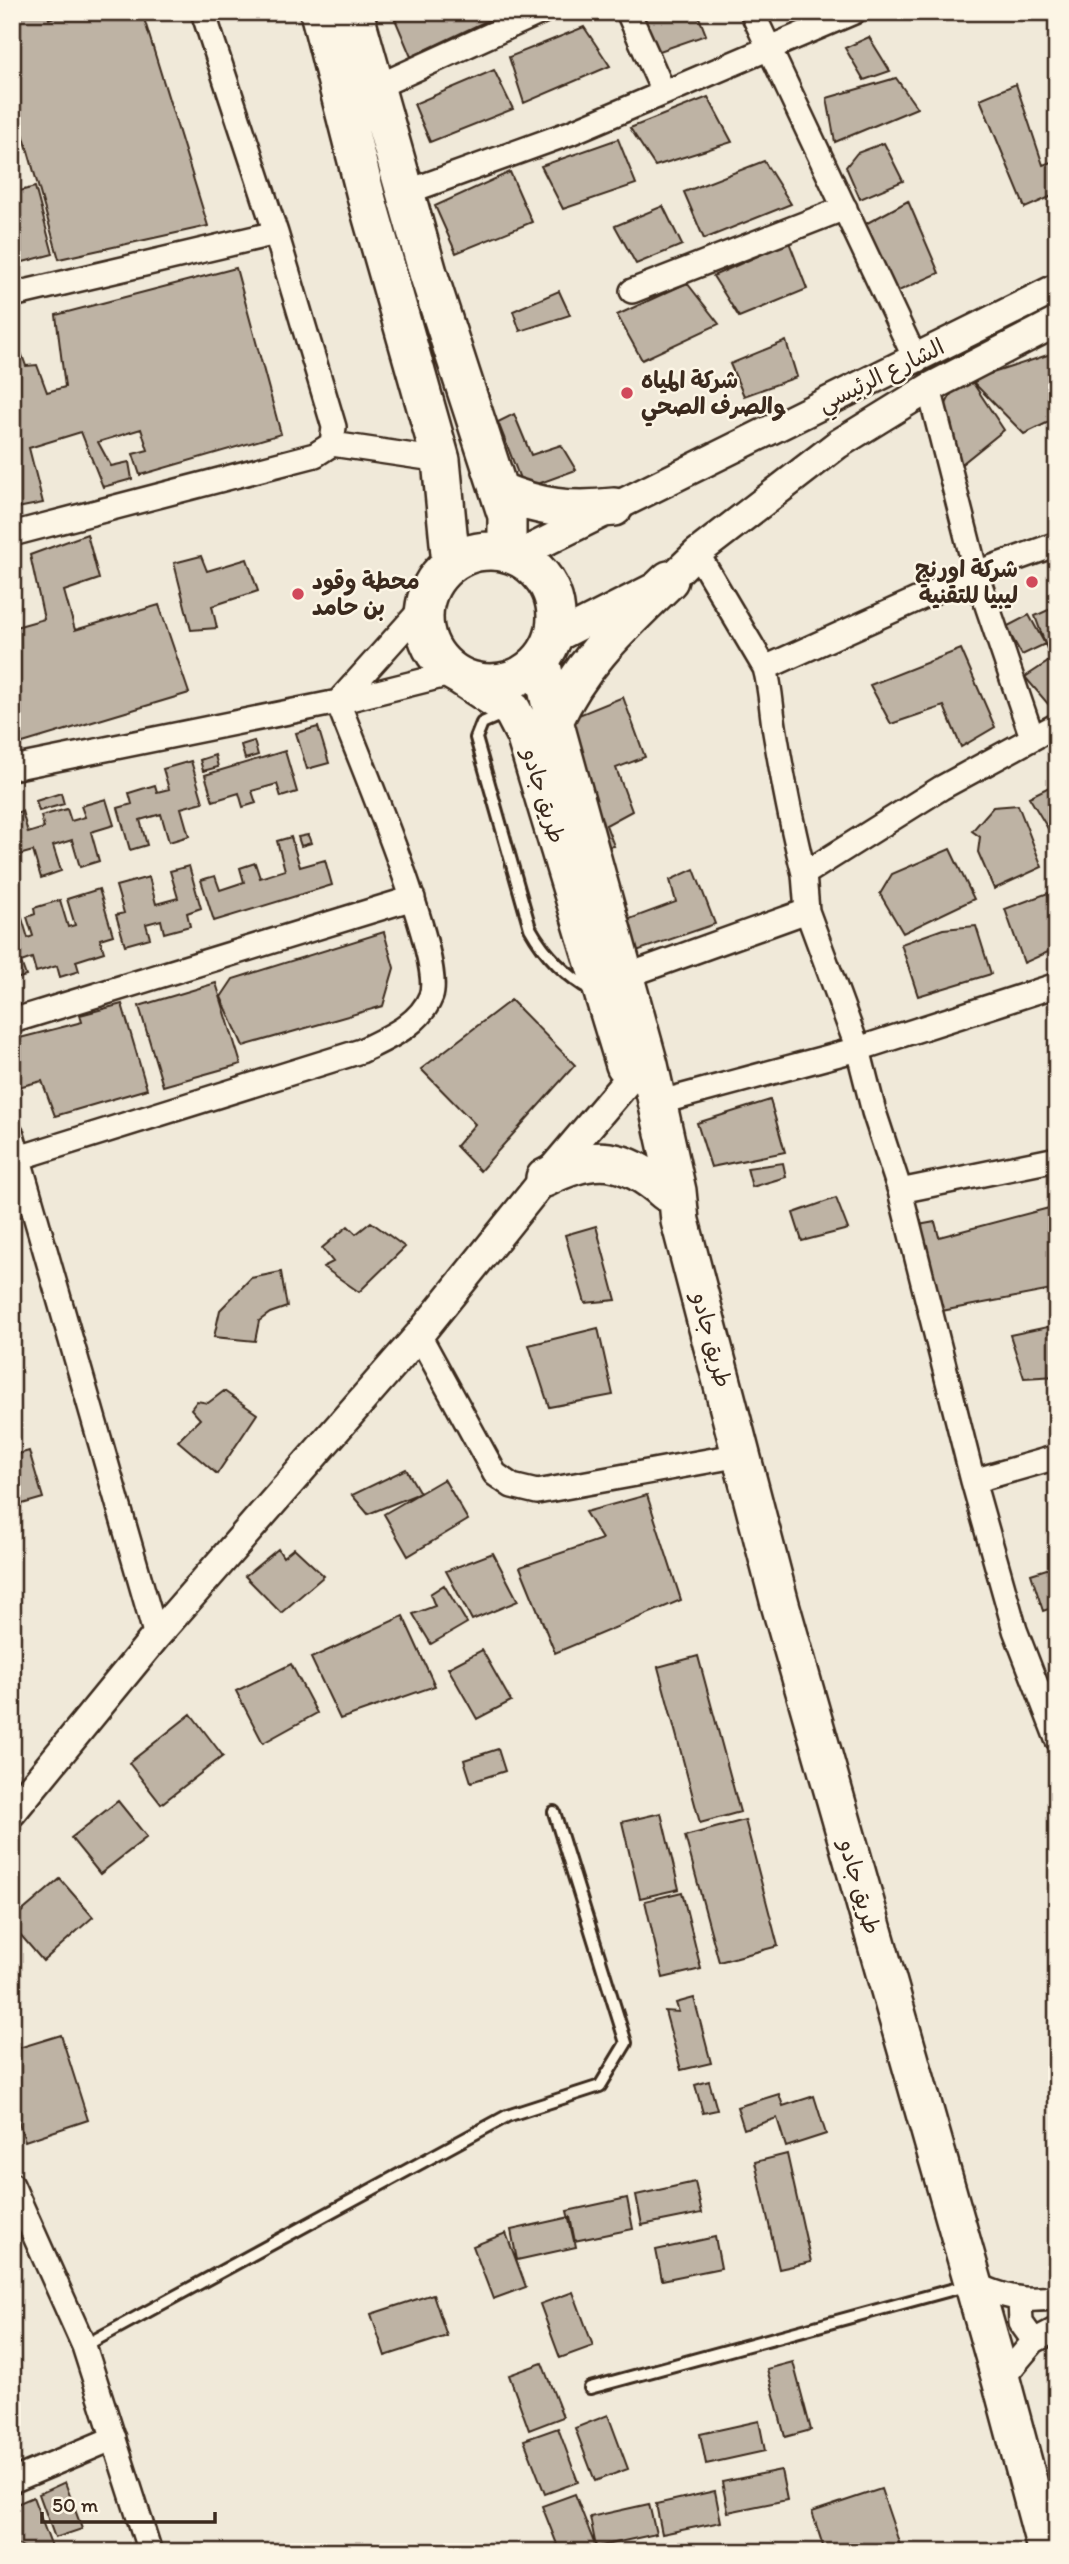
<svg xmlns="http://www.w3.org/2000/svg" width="1069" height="2564" font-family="Itim,'Playpen Sans Arabic',sans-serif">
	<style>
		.building { fill: #beb3a4; stroke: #3b2a1e; stroke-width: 2 }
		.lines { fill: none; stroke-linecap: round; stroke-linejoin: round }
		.service-casing { stroke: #3b2a1e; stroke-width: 16 }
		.minor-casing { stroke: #3b2a1e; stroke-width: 28 }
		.tertiary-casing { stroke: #3b2a1e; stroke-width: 33 }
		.trunk-casing { stroke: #3b2a1e; stroke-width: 42 }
		.service { stroke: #fcf5e5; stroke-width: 10 }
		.minor { stroke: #fcf5e5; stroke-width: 23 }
		.tertiary { stroke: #fcf5e5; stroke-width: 28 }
		.trunk { stroke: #fcf5e5; stroke-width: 37 }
		.poi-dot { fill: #d1495b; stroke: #fcf5e5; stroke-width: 2.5 }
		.labels { text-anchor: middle; stroke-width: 5; stroke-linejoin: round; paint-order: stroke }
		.street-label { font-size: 23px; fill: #3b2a1e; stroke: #fcf5e5 }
		.poi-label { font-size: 23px; font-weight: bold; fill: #3b2a1e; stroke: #fcf5e5; text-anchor: start }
	</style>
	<rect width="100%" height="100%" fill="#f0e9d9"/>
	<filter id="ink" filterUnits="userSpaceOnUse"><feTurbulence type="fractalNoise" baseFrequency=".0143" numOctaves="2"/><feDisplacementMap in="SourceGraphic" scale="14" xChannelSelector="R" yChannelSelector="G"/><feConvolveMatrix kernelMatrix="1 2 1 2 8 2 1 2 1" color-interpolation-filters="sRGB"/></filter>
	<g filter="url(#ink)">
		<path class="building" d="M12,12H47L49,19L68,12H142L208,226L59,259L12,95Z
			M392,12H497L499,15L411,57Z
			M633,12H697L706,35L651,54Z
			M584,27L610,66L524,103L509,57Z
			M869,37L890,71L864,80L845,48Z
			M494,70L513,109L430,142L414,104Z
			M896,78L917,108L835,142L827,98Z
			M1016,84L1043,165L1057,160V194L1025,208L980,99Z
			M708,97L732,142L655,166L630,128Z
			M12,98L19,117L12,119Z
			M618,139L636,184L563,209L541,166Z
			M884,143L903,181L860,199L846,167L857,153Z
			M764,161L791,204L704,239L684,192Z
			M510,172L532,222L456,253L435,206Z
			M35,187L53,254L12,265V193Z
			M908,201L939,273L892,294L858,228Z
			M663,206L682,245L636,264L615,226Z
			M789,242L807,289L739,317L713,276Z
			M236,268L281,434L140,475L133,454L148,450L141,429L98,442L111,466L129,462L132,479L103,487L81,432L29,448L43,503L12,509V328L26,366L37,365L47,392L65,387L56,315Z
			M687,283L719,324L642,360L617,315Z
			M559,291L570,315L520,331L513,311Z
			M786,341L797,377L744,396L730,364Z
			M1057,352V418L1024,434L971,380Z
			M971,380L1004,430L958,467L939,418L955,386Z
			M514,414L531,455L561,445L576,470L524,489L498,422Z
			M87,534L99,579L64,591L75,630L159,605L189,693L16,745L12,734V628L44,619L30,555Z
			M201,556L207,571L247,559L258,591L212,606L217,628L191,630L174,563Z
			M1057,606V656L1051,660L1035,616Z
			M1029,615L1045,644L1022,655L1006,627Z
			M961,649L995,727L961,747L944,706L891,724L870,685Z
			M1051,660L1057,666V698L1048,704L1025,677Z
			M623,697L645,757L616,768L632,811L606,825L614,846L595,847L559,723Z
			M318,727L329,763L307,769L296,733Z
			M254,741L258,755L245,759L241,745Z
			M285,751L297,792L281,797L277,784L252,791L256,803L243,807L239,793L213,801L205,775Z
			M215,755L218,767L203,771L200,760Z
			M191,761L203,802L181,808L189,836L169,842L161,814L140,820L147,845L130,850L118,808L132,804L129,793L155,785L157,792L169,789L163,769Z
			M1057,783V841L1056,842L1029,797Z
			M61,793L64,804L39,811L36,801Z
			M106,799L114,825L91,832L99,861L80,867L72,840L53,846L61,871L41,878L33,851L12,857V814L22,811L28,833L44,828L41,816L67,809L71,821L85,817L81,806Z
			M1018,805L1042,867L994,889L978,852L980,837L972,831L993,807Z
			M308,835L311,843L301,846L298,837Z
			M291,837L300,867L325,860L332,885L214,921L201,880L215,876L220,890L244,882L240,868L255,863L260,878L285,870L277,841Z
			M950,849L974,899L903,933L880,894L892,874Z
			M12,858L19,882L12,884Z
			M189,866L201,908L187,913L190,926L164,933L161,920L146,924L150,938L125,945L116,915L124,913L116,886L149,877L156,904L178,898L170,871Z
			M694,869L715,924L625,955L616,924L676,902L670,880Z
			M99,889L113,935L100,939L104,952L76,961L79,971L60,977L57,966L36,972L32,958L21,962L26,976L12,980V914L20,912L28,938L33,936L27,917L35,914L34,908L60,900L68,927L75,925L67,899Z
			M1048,893L1052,907L1057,905V948L1024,963L1005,909Z
			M976,926L991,974L918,996L901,944L943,929Z
			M384,932L394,968L383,1006L243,1046L221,997L233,979Z
			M216,983L241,1064L163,1086L139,1006Z
			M511,1000L575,1065L480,1171L456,1146L475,1124L421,1069Z
			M122,1004L147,1089L55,1116L42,1081L18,1087L12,1066V1040L82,1022L80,1015Z
			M770,1100L785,1152L711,1167L697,1123Z
			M783,1163L786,1177L752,1187L747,1168Z
			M1057,1185V1213L1050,1187Z
			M836,1198L848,1229L802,1241L793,1213Z
			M1049,1208L1057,1234V1289L931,1313L913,1226L935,1222L939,1237Z
			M371,1222L405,1247L359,1292L323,1267L333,1262L322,1248L348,1226L356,1234Z
			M596,1226L616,1300L585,1303L565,1235Z
			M281,1272L287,1307L270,1313L259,1321L255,1341L214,1337L220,1310L251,1278Z
			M1057,1325V1376L1024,1378L1010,1335Z
			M598,1328L613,1395L549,1407L529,1345Z
			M224,1391L257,1414L217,1474L178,1441L200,1419L191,1409L197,1401L208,1403Z
			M29,1451L43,1498L12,1507V1456Z
			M406,1469L420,1493L368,1514L352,1495Z
			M444,1479L468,1520L408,1556L384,1514Z
			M647,1495L681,1600L555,1653L520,1567L602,1539L585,1512Z
			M294,1548L324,1576L281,1613L245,1576L278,1549L283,1557Z
			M493,1553L518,1601L472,1620L446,1571Z
			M1056,1566L1057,1606L1043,1611L1031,1574Z
			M444,1585L467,1623L431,1644L413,1614L435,1606L430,1594Z
			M403,1616L435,1686L340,1719L311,1658Z
			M482,1650L511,1701L477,1719L448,1668Z
			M698,1656L740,1812L700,1823L658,1667Z
			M291,1664L317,1713L263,1743L236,1691Z
			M191,1714L223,1756L161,1804L129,1763Z
			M498,1749L505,1771L471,1782L464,1760Z
			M118,1801L147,1837L100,1874L71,1838Z
			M661,1813L679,1889L640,1898L622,1822Z
			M745,1820L778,1946L719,1962L685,1836Z
			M60,1879L93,1917L43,1961L12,1925V1920Z
			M682,1892L701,1969L663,1978L645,1901Z
			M694,1998L711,2063L681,2070L665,2011L679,2012L676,2003Z
			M61,2035L88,2120L25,2141L12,2102V2050Z
			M709,2081L717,2110L703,2113L695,2085Z
			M779,2094L783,2106L814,2096L826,2134L786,2147L777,2118L744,2129L737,2107Z
			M787,2154L811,2262L779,2269L755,2162Z
			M695,2182L702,2213L642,2225L636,2195Z
			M627,2198L633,2229L574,2241L567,2211Z
			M570,2217L576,2247L517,2260L511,2230Z
			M506,2233L526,2287L493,2299L473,2246Z
			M715,2237L721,2268L662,2280L656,2250Z
			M573,2292L593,2346L560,2358L540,2304Z
			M433,2294L447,2336L385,2356L371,2314Z
			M793,2362L811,2430L785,2437L767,2369Z
			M542,2363L563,2417L529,2430L509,2375Z
			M608,2415L628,2469L595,2481L575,2428Z
			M759,2421L765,2451L706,2464L700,2434Z
			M558,2428L578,2482L545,2494L524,2440Z
			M781,2470L787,2500L728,2512L722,2482Z
			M65,2482L82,2529L55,2538L39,2494Z
			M881,2489L901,2548L889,2552H825L812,2512Z
			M715,2491L721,2522L662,2534L656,2504Z
			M575,2494L596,2548L585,2552H560L542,2506Z
			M33,2497L51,2545L56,2552H35L16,2544L12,2545V2506Z
			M649,2504L656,2534L596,2547L590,2517Z"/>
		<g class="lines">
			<g class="service-casing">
				<path id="service" d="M503,714L482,723L476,738L530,928C545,955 566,976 593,991
					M84,2346L507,2116L600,2086L626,2043L554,1812
					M590,2388L969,2285"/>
			</g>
			<g class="minor-casing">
				<path id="minor" d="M203,12L276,233L334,427L332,444
					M628,12L664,93
					M752,12L915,358
					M374,88L541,12
					M404,193L570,133L854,12
					M632,291L845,208
					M12,295L276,233
					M929,388L976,573L1032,737
					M12,534L315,455L332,444L441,460
					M697,553L765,668
					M338,702L425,605
					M1057,725L941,788L804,874L807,911L858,1049L874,1112L900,1191L973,1481L1015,1630L1057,1739
					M12,768L338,702L454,673
					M804,874C792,827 783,780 775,732C771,710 771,689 765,668L976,573L1057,544
					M626,976L807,911
					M12,1021L413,898
					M657,1103L858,1049L1057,985
					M12,1135L156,1636
					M12,1160L361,1051C387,1038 420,1025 431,996C445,957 356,751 338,702
					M900,1191L1057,1159
					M419,1335L495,1474L512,1486L537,1492L741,1455
					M973,1481L1057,1457
					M12,2185L84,2346L150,2552
					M973,2283C1002,2297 1025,2303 1057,2297
					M1020,2300L1021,2323L1034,2341
					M1001,2380L1034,2341L1057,2329
					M12,2481L114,2438"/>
			</g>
			<g class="tertiary-casing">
				<path id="tertiary" d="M516,556L1057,288
					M553,639L669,580L697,553L838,444L929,388L1057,322
					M12,1812L156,1636L419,1335L545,1178L629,1079L649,1065"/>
			</g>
			<g class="trunk-casing">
				<path id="trunk" d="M319,12L367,200L441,460L451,564
					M354,12L428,273L507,516V553
					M499,491C540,508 570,512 614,507
					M424 617a66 66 0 1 1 132 0a66 66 0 1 1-132 0Z
					M541,660L554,721L649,1065L677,1191L680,1221L780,1604L1001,2380L1047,2552
					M462,677L512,710L525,735L625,1065
					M554,721C581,662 623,625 669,580
					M545,1178C594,1152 625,1156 666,1192"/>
			</g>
			<use href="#service" class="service"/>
			<use href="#minor" class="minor"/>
			<use href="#tertiary" class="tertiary"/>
			<use href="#trunk" class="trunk"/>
		</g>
	</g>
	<g class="poi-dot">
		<circle cx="627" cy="393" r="7"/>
		<circle cx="1032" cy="582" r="7"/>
		<circle cx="298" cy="594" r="7"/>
	</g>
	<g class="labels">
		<g class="street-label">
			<text transform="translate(881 375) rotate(-26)" y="8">الشارع الرئيسي</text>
			<text transform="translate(544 796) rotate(73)" y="8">طريق جادو</text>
			<text transform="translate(712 1340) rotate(75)" y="8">طريق جادو</text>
			<text transform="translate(860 1887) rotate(74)" y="8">طريق جادو</text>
		</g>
		<g class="poi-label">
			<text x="641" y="388">شركة المياه<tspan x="641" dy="26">والصرف الصحي</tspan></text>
			<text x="1018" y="577" text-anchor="end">شركة اورنج<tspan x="1018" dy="26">ليبيا للتقنية</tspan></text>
			<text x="312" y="589">محطة وقود<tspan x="312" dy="26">بن حامد</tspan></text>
		</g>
	</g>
	<rect width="1069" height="2564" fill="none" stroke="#fcf5e5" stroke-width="42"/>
	<rect x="21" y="21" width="1027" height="2522" fill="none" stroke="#3b2a1e" stroke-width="2.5" filter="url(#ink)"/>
	<path d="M42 2512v10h173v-10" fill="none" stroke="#3b2a1e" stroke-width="3.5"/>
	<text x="52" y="2512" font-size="21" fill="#3b2a1e" stroke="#fcf5e5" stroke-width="5" paint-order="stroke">50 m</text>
</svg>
